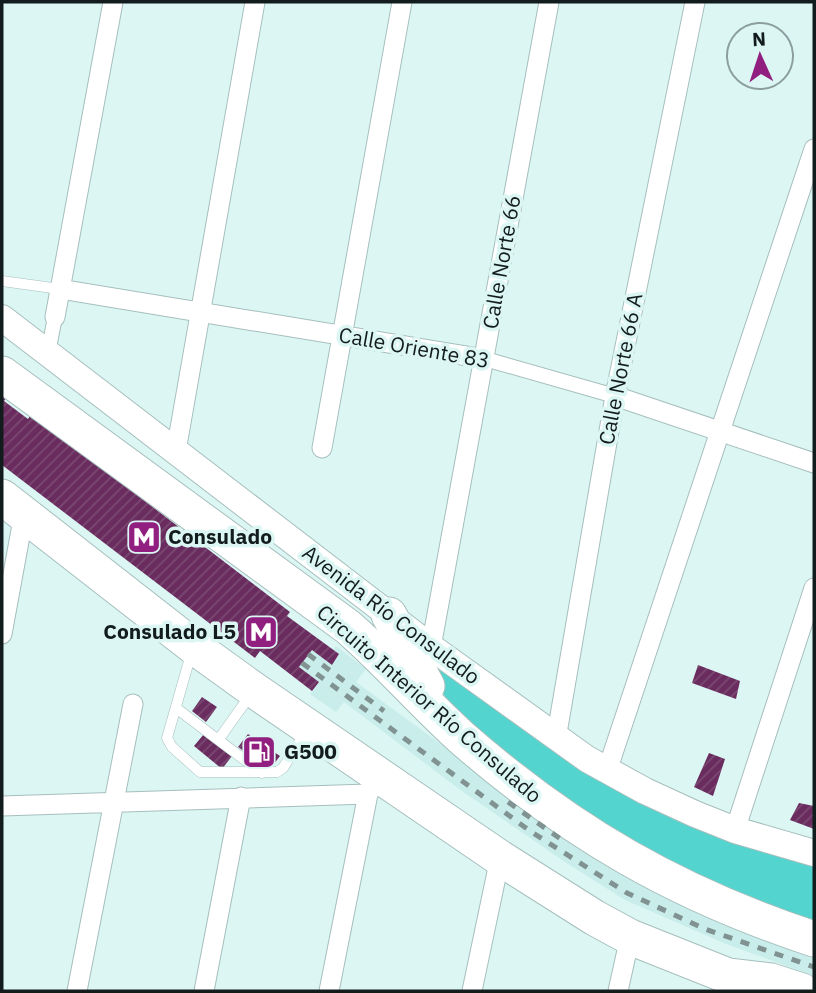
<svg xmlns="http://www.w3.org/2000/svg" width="816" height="993" font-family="'IBM Plex Sans',sans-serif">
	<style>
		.built { fill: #c9edea }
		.green { fill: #54d4ce }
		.building { fill: url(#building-hatch) }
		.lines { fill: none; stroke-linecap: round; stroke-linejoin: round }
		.service-casing { stroke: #a6bfbd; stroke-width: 11 }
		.pedestrian-casing { stroke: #a6bfbd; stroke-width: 16 }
		.minor-casing { stroke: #a6bfbd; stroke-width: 21 }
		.secondary-casing { stroke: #a6bfbd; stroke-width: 28 }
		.motorway-casing { stroke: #a6bfbd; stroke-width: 37 }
		.service { stroke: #fff; stroke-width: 10 }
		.pedestrian { stroke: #fff; stroke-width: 14 }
		.minor { stroke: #fff; stroke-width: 19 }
		.secondary { stroke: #fff; stroke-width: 26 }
		.motorway { stroke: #fff; stroke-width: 35 }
		.rail { stroke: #809291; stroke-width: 5; stroke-dasharray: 9 9; stroke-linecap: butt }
		.labels { text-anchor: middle; stroke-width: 7; stroke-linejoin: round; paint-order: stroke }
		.street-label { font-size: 21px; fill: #131c1c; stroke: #dcf6f4 }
		.poi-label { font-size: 21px; font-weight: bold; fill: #131c1c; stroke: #dcf6f4; text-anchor: start }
	</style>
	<defs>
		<pattern id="building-hatch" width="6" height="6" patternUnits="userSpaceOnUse" patternTransform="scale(1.75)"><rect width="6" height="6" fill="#6a2c5f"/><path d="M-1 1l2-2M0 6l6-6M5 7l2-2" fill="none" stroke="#7a4971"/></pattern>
	</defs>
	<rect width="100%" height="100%" fill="#dcf6f4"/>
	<path class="built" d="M336,646L366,669L356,682L561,832L814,952V976L726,944L625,900L565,862L459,789L344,702L336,712L310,694L319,682L299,667L312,650L332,664L339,655L333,650Z"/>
	<path class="green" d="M422,658L599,778L814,862V920L697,881L591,825L454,712Z"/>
	<path class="building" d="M2,395L6,398L4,401L28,419L31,414L290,612L287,616L339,654L332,665L312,650L302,663L299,667L319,682L312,691L260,651L255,658L2,465Z
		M698,665L740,681L736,699L692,683Z
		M202,697L217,707L206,722L192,711Z
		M204,734L232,756L222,769L194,746Z
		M248,734L280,756L270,769L238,747Z
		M709,753L725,759L713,796L694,787Z
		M799,803L814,806V829L790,820Z"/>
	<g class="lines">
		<g class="service-casing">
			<path id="service" d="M2,281L60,289
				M191,654L167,738L172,747L200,772H277L283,768L305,733
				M176,708L262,773
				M219,739L251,694"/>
		</g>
		<g class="pedestrian-casing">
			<path id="pedestrian" d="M48,353L55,317
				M485,359L615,396"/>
		</g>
		<g class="minor-casing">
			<path id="minor" d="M60,289L485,359
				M55,317L113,2
				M615,396L814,463
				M322,448L402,2
				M176,451L255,2
				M2,634L24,514
				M431,647L549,2
				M556,739L615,396L695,2
				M607,771L814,149
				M2,806L368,794
				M735,830L814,588
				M77,991L133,704
				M204,991L241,797
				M329,991L368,794L373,786
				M472,991L500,858
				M618,991L630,937"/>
		</g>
		<g class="secondary-casing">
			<path id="secondary" d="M2,318L431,647L587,759L645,791L695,814L735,830L814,853"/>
		</g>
		<g class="motorway-casing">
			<path id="motorway" d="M2,374L348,627C388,662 422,702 462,738C571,833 677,894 814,939
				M2,497L193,646L254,690L500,858L595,918L630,937L728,976L771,981L802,991
				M389,615L427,686"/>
		</g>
		<use href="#service" class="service"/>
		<use href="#pedestrian" class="pedestrian"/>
		<use href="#minor" class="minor"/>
		<use href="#secondary" class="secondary"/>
		<use href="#motorway" class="motorway"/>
		<path class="rail" d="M308,654L384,711
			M302,663L530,831L627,893L705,929L814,967
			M508,802L562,840"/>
	</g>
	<defs>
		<g id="metro-square" transform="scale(1.75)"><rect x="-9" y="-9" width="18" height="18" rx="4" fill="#911f7f" stroke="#dcf6f4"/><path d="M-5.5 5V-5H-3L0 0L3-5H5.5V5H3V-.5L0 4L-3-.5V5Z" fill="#fff"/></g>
		<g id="fuel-square" transform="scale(1.75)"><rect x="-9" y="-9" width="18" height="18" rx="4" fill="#911f7f" stroke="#dcf6f4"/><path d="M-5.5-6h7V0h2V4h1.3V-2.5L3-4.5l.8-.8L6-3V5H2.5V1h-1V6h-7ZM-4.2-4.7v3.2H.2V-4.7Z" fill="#fff"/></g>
	</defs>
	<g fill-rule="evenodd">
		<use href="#metro-square" x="144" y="537"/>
		<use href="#metro-square" x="261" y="632"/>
		<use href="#fuel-square" x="259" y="752"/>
	</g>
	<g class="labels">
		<g class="street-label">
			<text transform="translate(502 262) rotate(-80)" y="7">Calle Norte 66</text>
			<text transform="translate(414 348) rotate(10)" y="7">Calle Oriente 83</text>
			<text transform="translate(621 369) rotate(-79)" y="7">Calle Norte 66 A</text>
			<text transform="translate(391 615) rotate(37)" y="7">Avenida Río Consulado</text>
			<text transform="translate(429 704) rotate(41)" y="7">Circuito Interior Río Consulado</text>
		</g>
		<g class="poi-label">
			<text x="168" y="544">Consulado</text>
			<text x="236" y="639" text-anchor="end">Consulado L5</text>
			<text x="284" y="759">G500</text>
		</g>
	</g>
	<rect width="816" height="993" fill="none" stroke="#131c1c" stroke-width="7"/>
	<g transform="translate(760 56) rotate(357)"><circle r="33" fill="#dcf6f4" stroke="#8c9f9e" stroke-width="2"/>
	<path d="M0-5L12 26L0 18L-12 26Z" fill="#911f7f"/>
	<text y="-10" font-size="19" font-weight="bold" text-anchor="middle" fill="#131c1c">N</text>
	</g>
</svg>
